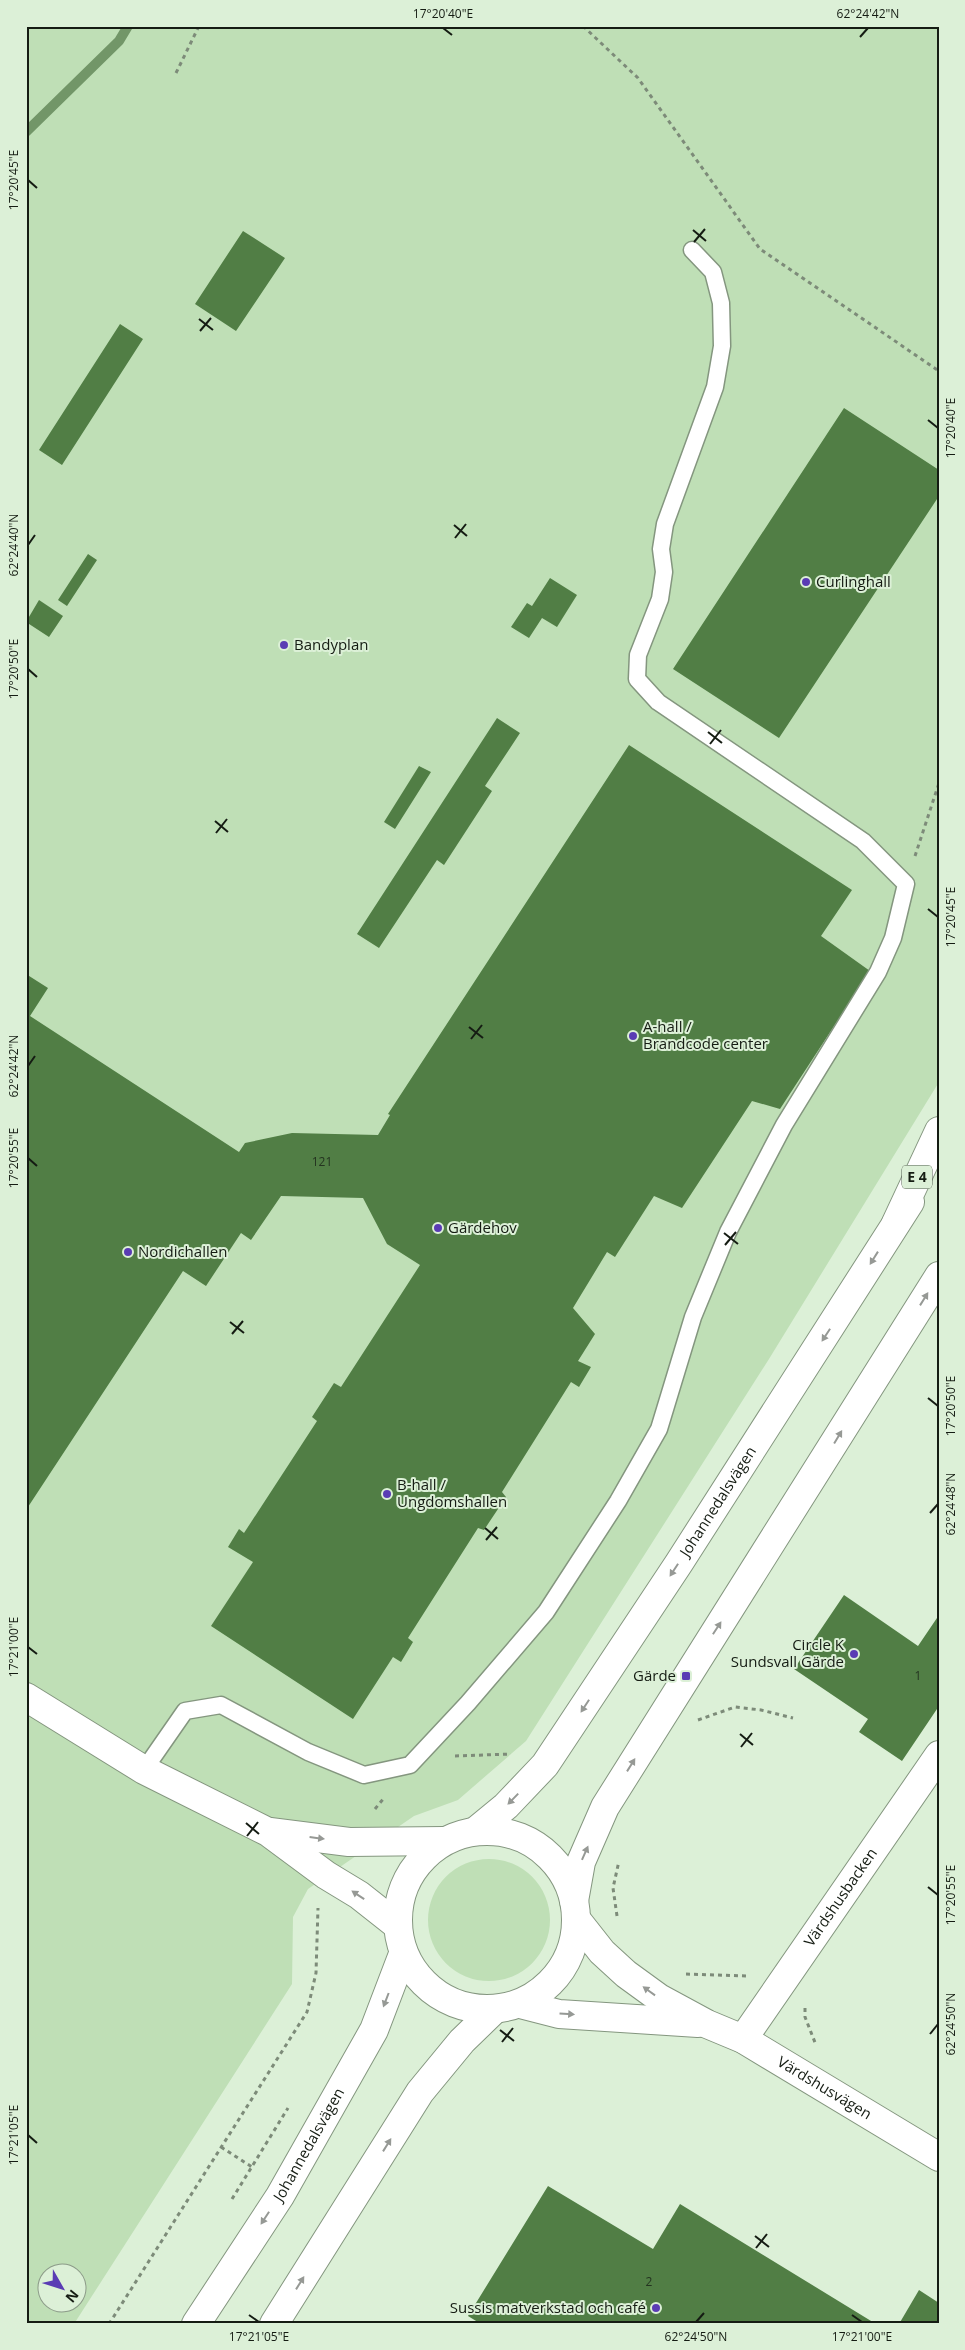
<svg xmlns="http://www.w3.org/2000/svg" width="965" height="2350" font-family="'Open Sans',sans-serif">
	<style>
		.green { fill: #bfdfb6; fill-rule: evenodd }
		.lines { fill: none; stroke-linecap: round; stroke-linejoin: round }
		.stream { stroke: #729668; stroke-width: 10 }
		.building { fill: #517e45 }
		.lane-casing { stroke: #84967f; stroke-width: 19 }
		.street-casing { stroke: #84967f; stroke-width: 30 }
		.secondary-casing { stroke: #84967f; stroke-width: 30 }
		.highway-casing { stroke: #84967f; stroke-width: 30 }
		.path { stroke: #7d8b79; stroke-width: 3; stroke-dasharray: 4 4; stroke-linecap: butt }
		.lane { stroke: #fff; stroke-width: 16 }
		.street { stroke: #fff; stroke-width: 28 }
		.secondary { stroke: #fff; stroke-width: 28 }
		.highway { stroke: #fff; stroke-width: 28 }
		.oneway { fill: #969995 }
		.ticks { fill: none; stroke: #151c13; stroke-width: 2 }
		.poi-dot { fill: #5a3cb4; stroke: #dcf0d7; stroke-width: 2 }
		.labels { text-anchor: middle; stroke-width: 4; stroke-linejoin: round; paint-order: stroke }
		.number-label { font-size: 12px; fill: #243420 }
		.shield { fill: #dcf0d7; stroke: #515c4e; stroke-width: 1 }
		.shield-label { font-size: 14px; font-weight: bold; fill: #151c13 }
		.poi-label { font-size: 15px; fill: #151c13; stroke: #dcf0d7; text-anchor: start }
		.street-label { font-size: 15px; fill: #151c13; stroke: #dcf0d7 }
		.neatline { fill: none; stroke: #151c13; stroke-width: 2 }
		.ticks-label { font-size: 12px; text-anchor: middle; fill: #151c13 }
	</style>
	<rect width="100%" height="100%" fill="#dcf0d7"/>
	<path class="green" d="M26,26H939V1082L769,1359L526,1741L458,1800L414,1816L308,1889L293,1917L292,1984L74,2324H26ZM48,2272H78V2302H48Z
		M428 1920a61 61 0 1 1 122 0a61 61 0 1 1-122 0Z"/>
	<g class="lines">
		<path class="stream" d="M26,132L119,41L128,26"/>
	</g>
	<path class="building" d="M243,231L285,258L236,331L195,304Z
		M120,324L143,339L62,465L39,450Z
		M844,408L939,470V496L779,738L673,669Z
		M88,554L97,560L67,606L58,600Z
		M550,578L577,595L557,627L542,618L529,638L511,627L527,603L532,606Z
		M39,600L63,616L49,637L26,622Z
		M497,718L520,733L485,786L492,791L444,865L437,860L379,948L357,934Z
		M629,745L852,890L821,936L870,971L780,1109L752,1101L682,1208L654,1196L615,1257L607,1252L573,1308L595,1334L578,1361L591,1367L579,1387L571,1382L502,1492L506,1497L484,1530L478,1528L408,1638L413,1642L401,1662L393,1657L353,1719L211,1626L253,1562L228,1547L239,1529L244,1533L317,1421L312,1417L334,1383L341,1387L420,1265L387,1244L363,1198L281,1196L251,1240L241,1233L206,1286L183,1271L26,1510V974L48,988L30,1016L239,1152L245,1143L292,1133L378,1135L390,1115L388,1114Z
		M419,766L431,772L395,829L384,822Z
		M844,1595L918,1646L939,1615V1706L902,1761L859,1732L868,1719L794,1669Z
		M548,2186L653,2249L680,2204L876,2324H481L468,2316Z
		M919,2290L939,2303V2324H899Z"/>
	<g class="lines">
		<g class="lane-casing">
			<path id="lane" d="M144,1770L185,1711L221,1705L308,1752L364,1775L410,1765L468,1703L546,1612L618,1501L659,1429L693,1317L728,1232L784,1125L878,972L893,938L906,884L863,841L658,702L637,679L638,655L660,599L664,572L661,549L665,524L715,387L722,346L721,303L713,272L692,250"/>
		</g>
		<g class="street-casing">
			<g id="street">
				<path d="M26,1697L144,1770L268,1832L326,1875L359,1895L397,1925"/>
				<path d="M270,1832L349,1842L444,1841"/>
				<path id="s1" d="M576,1919L602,1952L626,1974L659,1998L707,2024L743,2039L939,2157"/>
				<path d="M520,2004L559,2014L698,2023"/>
				<path id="s2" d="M743,2039L939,1755"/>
			</g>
		</g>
		<g class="secondary-casing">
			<g id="secondary">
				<path id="s3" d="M478,1829L506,1806L545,1765L679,1563L910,1202"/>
				<circle cx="487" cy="1920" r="89"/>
				<path d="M574,1901L581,1862L605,1807L939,1276"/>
				<path id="s4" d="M196,2324L280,2196L374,2030L403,1954"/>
				<path d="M274,2324L420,2092L462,2041L495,2009"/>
			</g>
		</g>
		<g class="highway-casing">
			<path id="highway" d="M896,1223L939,1131"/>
		</g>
		<path class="path" d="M583,26L638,78L760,249L939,371
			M176,73L199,26
			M915,856L939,783
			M698,1720L735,1707L761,1710L793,1718
			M455,1756L511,1754
			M375,1809L384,1798
			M617,1916L613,1888L619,1861
			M686,1974L748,1976
			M805,2008V2017L816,2045
			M221,2147L252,2167
			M232,2199L288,2108
			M109,2324L307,2012L316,1973L318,1908"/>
		<use href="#lane" class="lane"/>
		<use href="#street" class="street"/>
		<use href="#secondary" class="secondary"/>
		<use href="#highway" class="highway"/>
	</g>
	<defs><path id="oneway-solid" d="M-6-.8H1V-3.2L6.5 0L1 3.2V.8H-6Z" transform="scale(1.25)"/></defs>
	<g class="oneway">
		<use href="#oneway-solid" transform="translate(874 1258) rotate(122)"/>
		<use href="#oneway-solid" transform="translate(924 1299) rotate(-58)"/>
		<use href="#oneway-solid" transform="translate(826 1335) rotate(123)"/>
		<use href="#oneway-solid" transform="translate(838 1437) rotate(-59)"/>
		<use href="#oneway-solid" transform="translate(674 1570) rotate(123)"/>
		<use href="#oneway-solid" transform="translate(717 1628) rotate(-57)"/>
		<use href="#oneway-solid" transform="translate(585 1706) rotate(123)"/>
		<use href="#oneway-solid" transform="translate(631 1765) rotate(-58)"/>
		<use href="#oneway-solid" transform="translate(513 1799) rotate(134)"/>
		<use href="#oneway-solid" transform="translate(317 1838) rotate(7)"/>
		<use href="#oneway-solid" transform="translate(585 1853) rotate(-66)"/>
		<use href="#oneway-solid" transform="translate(358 1895) rotate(-146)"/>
		<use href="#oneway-solid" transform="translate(649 1991) rotate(-144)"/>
		<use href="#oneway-solid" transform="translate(386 2000) rotate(111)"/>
		<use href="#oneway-solid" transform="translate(567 2014) rotate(4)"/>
		<use href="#oneway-solid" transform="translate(387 2145) rotate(-58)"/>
		<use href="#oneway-solid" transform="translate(265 2218) rotate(123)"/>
		<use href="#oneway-solid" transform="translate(300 2283) rotate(-58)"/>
	</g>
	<path class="ticks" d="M443,28L452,35M860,37L868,28M28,180L37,188M693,230L706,241M694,242L705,229M199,319L213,330M200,331L211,318M928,420L938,428M454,525L467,536M455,538L466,524M28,545L35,535M28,669L37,677M708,732L722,743M710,744L721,730M215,821L228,832M216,833L227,819M928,909L938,917M469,1027L483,1038M471,1039L482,1025M28,1066L35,1056M28,1158L37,1166M724,1233L738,1244M725,1245L736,1232M230,1322L244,1333M232,1334L243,1321M928,1398L938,1406M930,1513L938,1504M485,1528L498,1539M486,1540L497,1527M28,1647L37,1654M740,1734L753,1745M741,1747L752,1733M246,1823L259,1834M247,1836L258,1822M928,1887L938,1895M500,2030L514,2041M930,2034L938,2024M502,2042L513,2028M28,2135L37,2143M755,2236L769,2247M756,2248L767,2234M249,2315L259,2322M852,2315L862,2322M696,2322L704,2313"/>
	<g class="poi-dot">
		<circle cx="806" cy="582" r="5"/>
		<circle cx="284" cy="645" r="5"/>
		<circle cx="633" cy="1036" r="5"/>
		<circle cx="438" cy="1228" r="5"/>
		<circle cx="128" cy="1252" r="5"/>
		<circle cx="387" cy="1494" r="5"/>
		<circle cx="854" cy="1654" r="5"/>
		<rect x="681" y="1671" width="10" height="10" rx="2.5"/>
		<circle cx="656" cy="2308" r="5"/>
	</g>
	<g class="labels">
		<g class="number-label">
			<text x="322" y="1166">121</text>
			<text x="918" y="1680">1</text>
			<text x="649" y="2286">2</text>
		</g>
		<rect class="shield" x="902" y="1165.5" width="30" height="23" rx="4"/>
		<g class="shield-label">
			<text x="917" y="1182">E 4</text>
		</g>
		<g class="poi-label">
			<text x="816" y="587">Curlinghall</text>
			<text x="294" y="650">Bandyplan</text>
			<text x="643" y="1032">A-hall /<tspan x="643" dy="17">Brandcode center</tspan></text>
			<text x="448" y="1233">Gärdehov</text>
			<text x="138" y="1257">Nordichallen</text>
			<text x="397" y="1490">B-hall /<tspan x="397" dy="17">Ungdomshallen</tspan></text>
			<text x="844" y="1650" text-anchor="end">Circle K<tspan x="844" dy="17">Sundsvall Gärde</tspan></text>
			<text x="676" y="1681" text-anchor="end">Gärde</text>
			<text x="646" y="2313" text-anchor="end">Sussis matverkstad och café</text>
		</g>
		<g class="street-label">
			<text dy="5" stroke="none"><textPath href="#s3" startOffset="408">Johannedalsvägen</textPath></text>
			<text dy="5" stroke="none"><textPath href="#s2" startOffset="172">Värdshusbacken</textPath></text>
			<text dy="5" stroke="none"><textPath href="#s1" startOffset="304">Värdshusvägen</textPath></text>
			<text dy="5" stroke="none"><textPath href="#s4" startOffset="212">Johannedalsvägen</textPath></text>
		</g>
	</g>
	<rect width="965" height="2350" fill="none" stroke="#dcf0d7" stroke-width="55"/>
	<g transform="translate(62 2288) rotate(129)"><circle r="24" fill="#dcf0d7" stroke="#8c9b89"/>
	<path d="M0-4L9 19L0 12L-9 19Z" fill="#5a3cb4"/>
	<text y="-8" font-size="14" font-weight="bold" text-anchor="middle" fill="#151c13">N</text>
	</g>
	<rect x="28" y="28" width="910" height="2294" class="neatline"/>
	<g class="ticks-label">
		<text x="443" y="18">17°20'40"E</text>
		<text x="868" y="18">62°24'42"N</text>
		<text transform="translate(14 180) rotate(-90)" y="4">17°20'45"E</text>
		<text transform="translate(951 428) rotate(-90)" y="4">17°20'40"E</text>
		<text transform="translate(14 545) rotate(-90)" y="4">62°24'40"N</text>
		<text transform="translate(14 669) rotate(-90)" y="4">17°20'50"E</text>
		<text transform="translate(951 917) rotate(-90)" y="4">17°20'45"E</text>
		<text transform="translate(14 1066) rotate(-90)" y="4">62°24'42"N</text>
		<text transform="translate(14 1158) rotate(-90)" y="4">17°20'55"E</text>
		<text transform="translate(951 1406) rotate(-90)" y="4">17°20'50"E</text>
		<text transform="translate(951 1504) rotate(-90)" y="4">62°24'48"N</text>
		<text transform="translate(14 1647) rotate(-90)" y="4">17°21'00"E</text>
		<text transform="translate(951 1895) rotate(-90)" y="4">17°20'55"E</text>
		<text transform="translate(951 2024) rotate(-90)" y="4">62°24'50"N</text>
		<text transform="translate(14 2135) rotate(-90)" y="4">17°21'05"E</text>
		<text x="259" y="2341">17°21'05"E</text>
		<text x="696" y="2341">62°24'50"N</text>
		<text x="862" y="2341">17°21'00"E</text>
	</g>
</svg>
